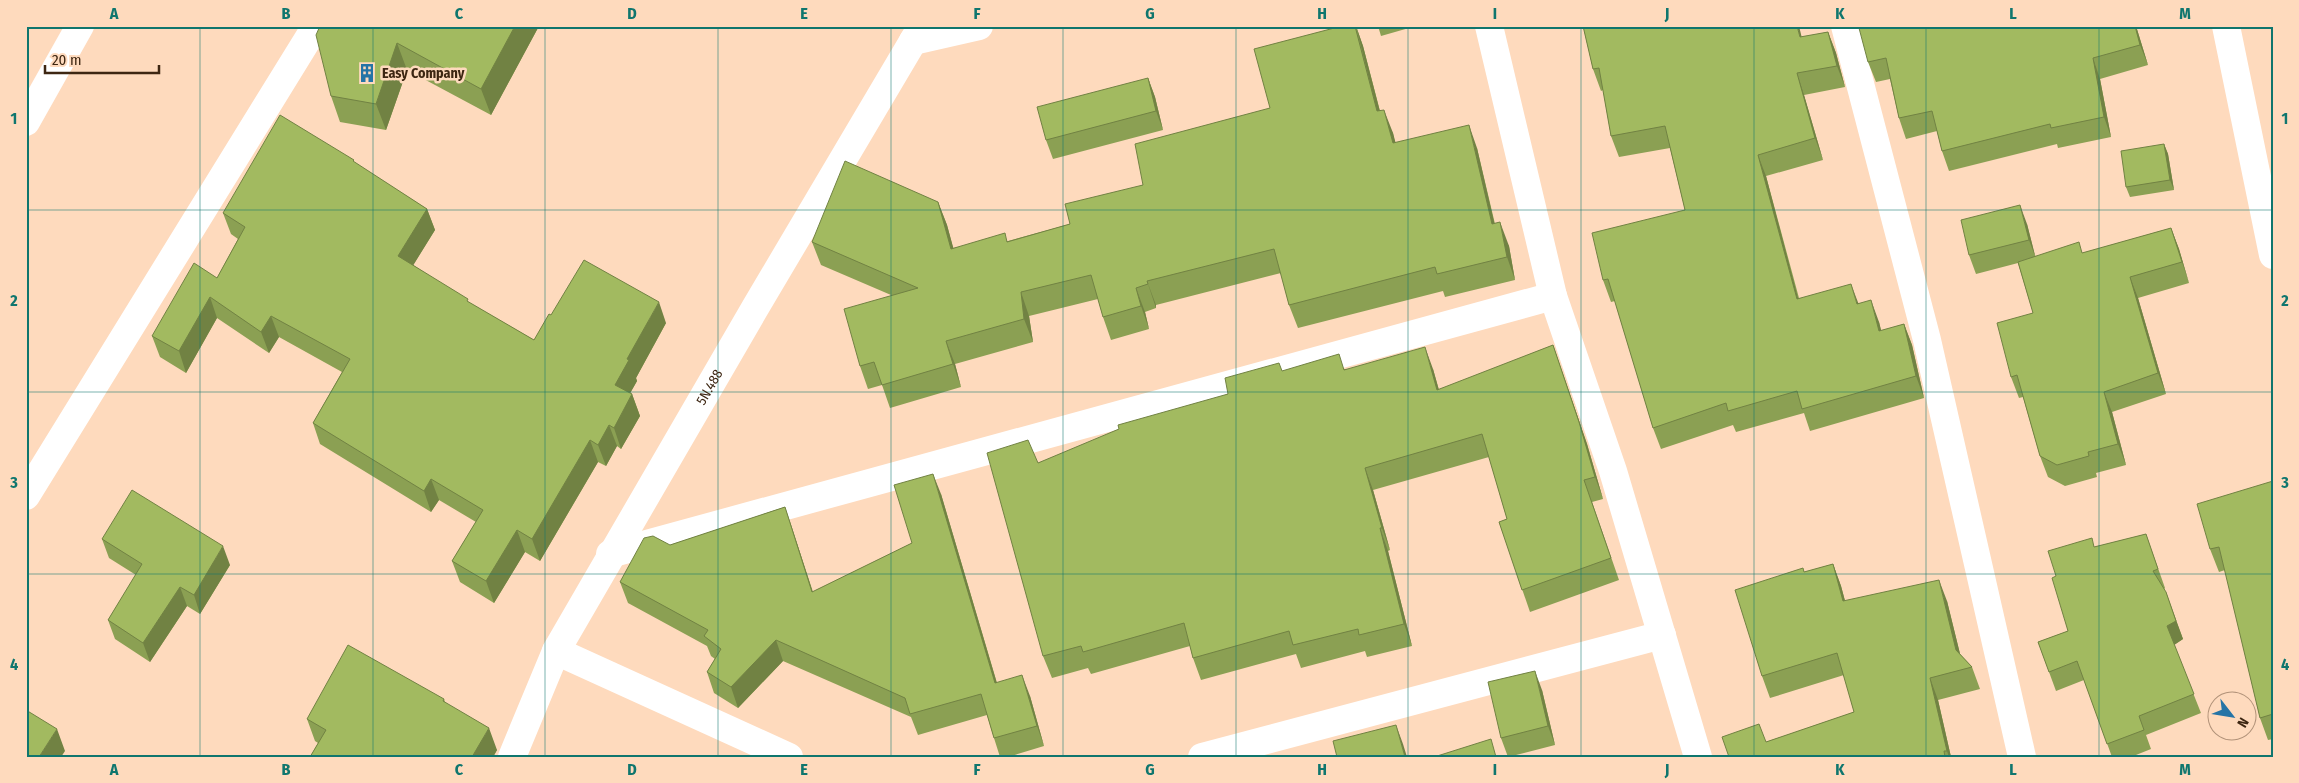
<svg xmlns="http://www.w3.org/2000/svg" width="2299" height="783" font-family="'Fira Sans Condensed',sans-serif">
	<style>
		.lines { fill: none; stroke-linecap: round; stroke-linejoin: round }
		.minor { stroke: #fff; stroke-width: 28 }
		.wall { fill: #8ba053 }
		.shaded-wall { fill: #718243 }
		.building { fill: #a2ba60; stroke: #718243 }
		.grid { fill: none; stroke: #0f766e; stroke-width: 1; stroke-opacity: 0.55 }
		.labels { text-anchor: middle; stroke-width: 5; stroke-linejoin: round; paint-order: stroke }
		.poi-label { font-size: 14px; font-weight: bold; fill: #3d2612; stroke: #fedabd; text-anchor: start }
		.street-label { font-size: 14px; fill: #3d2612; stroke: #fedabd }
		.neatline { fill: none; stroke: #0f766e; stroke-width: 2 }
		.grid-label { font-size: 16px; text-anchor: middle; font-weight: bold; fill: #0f766e }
	</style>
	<rect width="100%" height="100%" fill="#fedabd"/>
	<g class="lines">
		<g class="minor">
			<path d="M1489,26L1553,296L1613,471L1698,757"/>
			<path d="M1845,26L1927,340L2022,757"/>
			<path d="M2226,26L2273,255"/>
			<path d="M913,41L979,26"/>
			<path d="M26,122L80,26"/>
			<path d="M26,496L316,26"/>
			<path d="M610,554L1553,296"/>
			<path d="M556,651L789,757"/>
			<path id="s1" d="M512,757L556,651L755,308L922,26"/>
			<path d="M1202,757L1662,635"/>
		</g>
	</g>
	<path class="wall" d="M320,26H539L491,115L407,70L386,130L340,122L331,96Z
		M1356,26L1363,46L1380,111L1393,133L1395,143L1477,148L1495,224L1509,246L1515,280L1445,297L1443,291L1298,328L1289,305L1281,273L1156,305V308L1145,312L1149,329L1111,340L1103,317L1098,299L1029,316L1033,342L955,364L961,387L890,408L882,385L868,389L860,366L891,295L821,265L812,242L938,202L947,225L953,248L1008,241L1070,224L1143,185L1270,108Z
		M1378,26H1416L1381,36Z
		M1583,26L1802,37L1828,32L1836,53L1845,87L1804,95L1823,160L1766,176L1799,298L1859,303L1879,322L1881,331L1904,324L1912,345L1924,398L1810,431L1804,413L1736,432L1733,425L1661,449L1653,428L1615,301L1611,302L1603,280L1685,210L1670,148L1619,157L1611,136L1603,90L1601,91L1593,69Z
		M1867,26H2136L2148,65L2100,79L2111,137L2058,148L2057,144L1949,171L1942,151L1937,131L1906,139L1899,118L1890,79L1876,82L1868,62Z
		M1148,78L1155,97L1163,130L1053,159L1046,140Z
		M2164,144L2168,154L2174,190L2130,197L2126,187Z
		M355,163L427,209L435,230L413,265L470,303L534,340L551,315L666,323L636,378L637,381L630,393L632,394L640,416L621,449L617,446L606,466L598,462L540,561L525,552L494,603L460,582L452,561L476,522L439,500L431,512L320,444L313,423L342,372L279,337L269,353L217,318L186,373L160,357L152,336L217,278L238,239L231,234L223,213Z
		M2027,224L2035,256L2083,253L2171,228L2179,249L2189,283L2138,298L2166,394L2112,412L2126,465L2096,473L2097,477L2065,486L2048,477L2040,456L2023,397L2019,398L2011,377L2033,313L2018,263L1976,274L1969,255Z
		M1553,345L1587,444L1603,499L1592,502L1619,580L1530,612L1499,522L1507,519L1489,457L1373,490L1390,550L1388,551L1412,646L1367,657L1365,651L1301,668L1296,654L1201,680L1193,658L1190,646L1091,674L1088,668L1052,678L1043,656L1038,463L1228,394L1282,371L1345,369H1433L1439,390Z
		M2273,481V739L2268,740L2260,718L2225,570L2219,572L2210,549Z
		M941,494L997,683L1030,696L1044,746L1008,757H1000L994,738L987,715L918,735L911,717L783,661L738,708L714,693L707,672L715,659L711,656L707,646L628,603L620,582L670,545L785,507L792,528L813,592L912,543Z
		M2146,534L2165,588L2164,589L2183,639L2174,645L2201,713L2146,735L2151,749L2131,757H2112L2084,680L2056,691L2038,642L2068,631L2056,576L2095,547Z
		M102,539L230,565L200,614L187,606L150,662L115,639L108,620L136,575L109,558Z
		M1833,564L1841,586L1845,601H1947L1960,654L1972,667L1980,689L1938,700L1951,757H1729L1766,742L1854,712L1844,675L1770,698L1762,676L1805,572Z
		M1542,690L1555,745L1508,757L1501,738Z
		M444,699L445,702L497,750L493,757H310L318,743L315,741L307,719Z"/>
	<path class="shaded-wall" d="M515,26H539L491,115L481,89Z
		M1356,26L1363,46L1386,135L1377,111Z
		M1797,26H1799L1807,59L1800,37Z
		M2135,26H2136L2148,65L2140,45Z
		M1828,32L1836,53L1845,87L1837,66Z
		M397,43L407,70L386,130L376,104Z
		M2093,58L2100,79L2111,137L2104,117Z
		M1797,73L1804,95L1823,160L1815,138Z
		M1148,78L1155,97L1163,130L1156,111Z
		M1384,110L1393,133L1402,167L1393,143Z
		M1469,125L1477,148L1500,248L1492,224Z
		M2164,144L2168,154L2174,190L2170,180Z
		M1758,155L1766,176L1804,321L1797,299Z
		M938,202L947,225L960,272L951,249Z
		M2020,205L2027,224L2036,259L2029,240Z
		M427,209L435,230L406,277L398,256Z
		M1500,222L1509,246L1515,280L1507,257Z
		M2171,228L2179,249L2189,283L2182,262Z
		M2130,277L2138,298L2166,394L2158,373Z
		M1147,281L1156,305V308Z
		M1851,284L1859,305L1857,304Z
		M1136,288L1145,312L1149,329L1141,306Z
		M1021,292L1029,316L1033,342L1024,319Z
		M210,297L217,318L186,373L179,351Z
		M1871,300L1879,322L1887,353L1879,331Z
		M659,302L666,323L636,378L637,381L623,406L615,385L627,359Z
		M271,316L279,337L269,353L261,332Z
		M1904,324L1912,345L1924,398L1916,376Z
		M946,341L955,364L961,387L953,364Z
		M1553,345L1587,444L1603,499L1595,477Z
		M1425,347L1433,369L1445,412L1437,390Z
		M2104,392L2112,412L2126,465L2118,444Z
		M632,394L640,416L621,449L614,428Z
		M609,425L617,446L606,466L598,445Z
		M590,440L598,462L540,561L532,539Z
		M1365,468L1373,490L1390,550L1382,528Z
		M933,474L941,494L1003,704L995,683Z
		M431,479L439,500L431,512L424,491Z
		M785,507L792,528L819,612L812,592Z
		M1380,528L1388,551L1412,646L1404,624Z
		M517,530L525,552L494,603L486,581Z
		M223,546L230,565L200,614L194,595Z
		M1833,564L1841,586L1851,623L1843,601Z
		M1939,580L1947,601L1964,670L1956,650Z
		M180,587L187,606L150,662L143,643Z
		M2166,592L2183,639L2174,645L2167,626Z
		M776,640L783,661L738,708L731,687Z
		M1535,671L1542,690L1555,745L1548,726Z
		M1022,675L1030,696L1044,746L1037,726Z
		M1930,678L1938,700L1951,757H1949L1947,751Z
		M1396,725L1403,744L1407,757H1405Z
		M489,728L497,750L493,757H472Z
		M57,729L65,751L61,757H39Z"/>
	<path class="building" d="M320,26H515L481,89L397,43L376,104L331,96L316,35Z
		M1342,26H1355L1377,111L1384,110L1393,143L1469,125L1492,224L1500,222L1507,257L1437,274L1435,267L1289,305L1274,249L1147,281L1148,284L1136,288L1141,306L1103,317L1091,275L1021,292L1024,319L946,341L953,364L882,385L874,362L860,366L844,309L918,288L812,242L845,161L938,202L951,249L1005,233L1007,242L1070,224L1065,204L1143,185L1135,144L1270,108L1254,49Z
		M1583,26H1797L1800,37L1828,32L1837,66L1797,73L1815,138L1758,155L1797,299L1851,284L1857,304L1871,300L1879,331L1904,324L1916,376L1802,409L1797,391L1728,411L1726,403L1653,428L1608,279L1603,280L1592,233L1685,210L1665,126L1611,136L1599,68L1593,69Z
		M1867,26H2135L2140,45L2093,58L2104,117L2051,128L2050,124L1942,151L1932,111L1899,118L1886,58L1868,62L1859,28Z
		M1148,78L1156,111L1046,140L1037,107Z
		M280,115L354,160L353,161L427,209L398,256L468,299L467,301L534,340L549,314L551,315L584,260L659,302L627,359L629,360L615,385L632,394L614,428L609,425L598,445L590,440L532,539L517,530L486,581L452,561L483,510L431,479L424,491L313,423L350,359L271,316L261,332L210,297L179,351L152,336L194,263L217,278L245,227L223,213Z
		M2164,144L2170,180L2126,187L2121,151Z
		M2020,205L2029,240L1969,255L1961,220Z
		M2171,228L2182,262L2130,277L2158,373L2104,392L2118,444L2088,452L2089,456L2057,465L2040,456L2017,375L2011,377L1997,323L2033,313L2018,262L2079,242L2082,253Z
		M1553,345L1579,422L1595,477L1584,480L1611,558L1522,590L1499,522L1507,519L1482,434L1365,468L1382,528H1380L1404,624L1359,635L1358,629L1293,645L1289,631L1193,658L1184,623L1083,652L1081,646L1043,656L987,453L1028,440L1038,463L1119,429L1118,425L1228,394L1225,378L1279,363L1282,371L1339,354L1344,370L1425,347L1437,390Z
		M933,474L995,683L1022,675L1037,726L994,738L981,694L910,714L905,698L776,640L731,687L707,672L721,649L704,636L708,630L620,582L644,538L653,536L670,545L785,507L812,592L912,543L894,485Z
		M2273,481V714L2260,718L2219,547L2210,549L2197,504Z
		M132,490L223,546L194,595L180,587L143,643L108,620L142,564L102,539Z
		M2146,534L2158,569L2153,571L2166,592L2176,621L2167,626L2194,694L2139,716L2144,730L2107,744L2077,661L2049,672L2038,642L2068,631L2052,578L2056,576L2048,551L2092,538L2094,547Z
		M1833,564L1843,601L1939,580L1956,650L1972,667L1930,678L1947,751H1944L1945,757H1729L1722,737L1759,724L1766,742L1854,712L1837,653L1762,676L1735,590L1803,568L1804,572Z
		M348,645L444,699L443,701L489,728L472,757H310L326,730L307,719Z
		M1535,671L1548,726L1501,738L1488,682Z
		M26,710L57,729L39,757H26Z
		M1396,725L1405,757H1337L1333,741Z
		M1491,739L1496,757H1434Z"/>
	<path class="grid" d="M200,26V757M373,26V757M545,26V757M718,26V757M891,26V757M1063,26V757M1236,26V757M1408,26V757M1581,26V757M1754,26V757M1926,26V757M2099,26V757M26,210H2273M26,392H2273M26,574H2273"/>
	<defs>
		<g id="building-bare" transform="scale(1.5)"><path d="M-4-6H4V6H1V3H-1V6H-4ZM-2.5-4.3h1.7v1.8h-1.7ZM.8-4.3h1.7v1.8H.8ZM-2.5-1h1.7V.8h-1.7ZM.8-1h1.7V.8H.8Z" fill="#2574a6" stroke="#fedabd" stroke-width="2.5" paint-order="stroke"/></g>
	</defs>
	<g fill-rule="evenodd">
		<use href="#building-bare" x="367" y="73"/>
	</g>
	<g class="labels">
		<g class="poi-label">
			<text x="382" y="78">Easy Company</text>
		</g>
		<g class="street-label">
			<text dy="5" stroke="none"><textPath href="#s1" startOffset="420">5N.488</textPath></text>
		</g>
	</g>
	<rect width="2299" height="783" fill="none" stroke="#fedabd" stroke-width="55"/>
	<g transform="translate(2232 716) rotate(121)"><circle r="24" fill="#fedabd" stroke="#b19279"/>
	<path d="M0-4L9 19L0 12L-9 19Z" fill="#2574a6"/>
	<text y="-8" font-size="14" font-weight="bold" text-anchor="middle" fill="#3d2612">N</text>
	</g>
	<path d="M45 65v8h114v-8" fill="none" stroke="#3d2612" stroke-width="2.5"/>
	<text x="52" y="65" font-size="15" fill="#3d2612" stroke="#fedabd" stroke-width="4" paint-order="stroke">20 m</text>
	<rect x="28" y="28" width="2244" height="728" class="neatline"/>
	<g class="grid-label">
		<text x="114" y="19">A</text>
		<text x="286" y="19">B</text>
		<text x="459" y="19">C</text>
		<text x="632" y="19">D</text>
		<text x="804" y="19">E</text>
		<text x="977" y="19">F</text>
		<text x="1150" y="19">G</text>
		<text x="1322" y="19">H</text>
		<text x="1495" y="19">I</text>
		<text x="1667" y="19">J</text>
		<text x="1840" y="19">K</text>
		<text x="2013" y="19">L</text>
		<text x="2185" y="19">M</text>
		<text x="14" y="124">1</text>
		<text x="2285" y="124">1</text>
		<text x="14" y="306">2</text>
		<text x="2285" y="306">2</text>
		<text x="14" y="488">3</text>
		<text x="2285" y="488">3</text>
		<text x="14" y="670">4</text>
		<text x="2285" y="670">4</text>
		<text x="114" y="775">A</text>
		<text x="286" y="775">B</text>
		<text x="459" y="775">C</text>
		<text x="632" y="775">D</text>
		<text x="804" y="775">E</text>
		<text x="977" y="775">F</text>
		<text x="1150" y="775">G</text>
		<text x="1322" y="775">H</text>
		<text x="1495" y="775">I</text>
		<text x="1667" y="775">J</text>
		<text x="1840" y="775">K</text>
		<text x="2013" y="775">L</text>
		<text x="2185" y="775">M</text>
	</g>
</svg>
